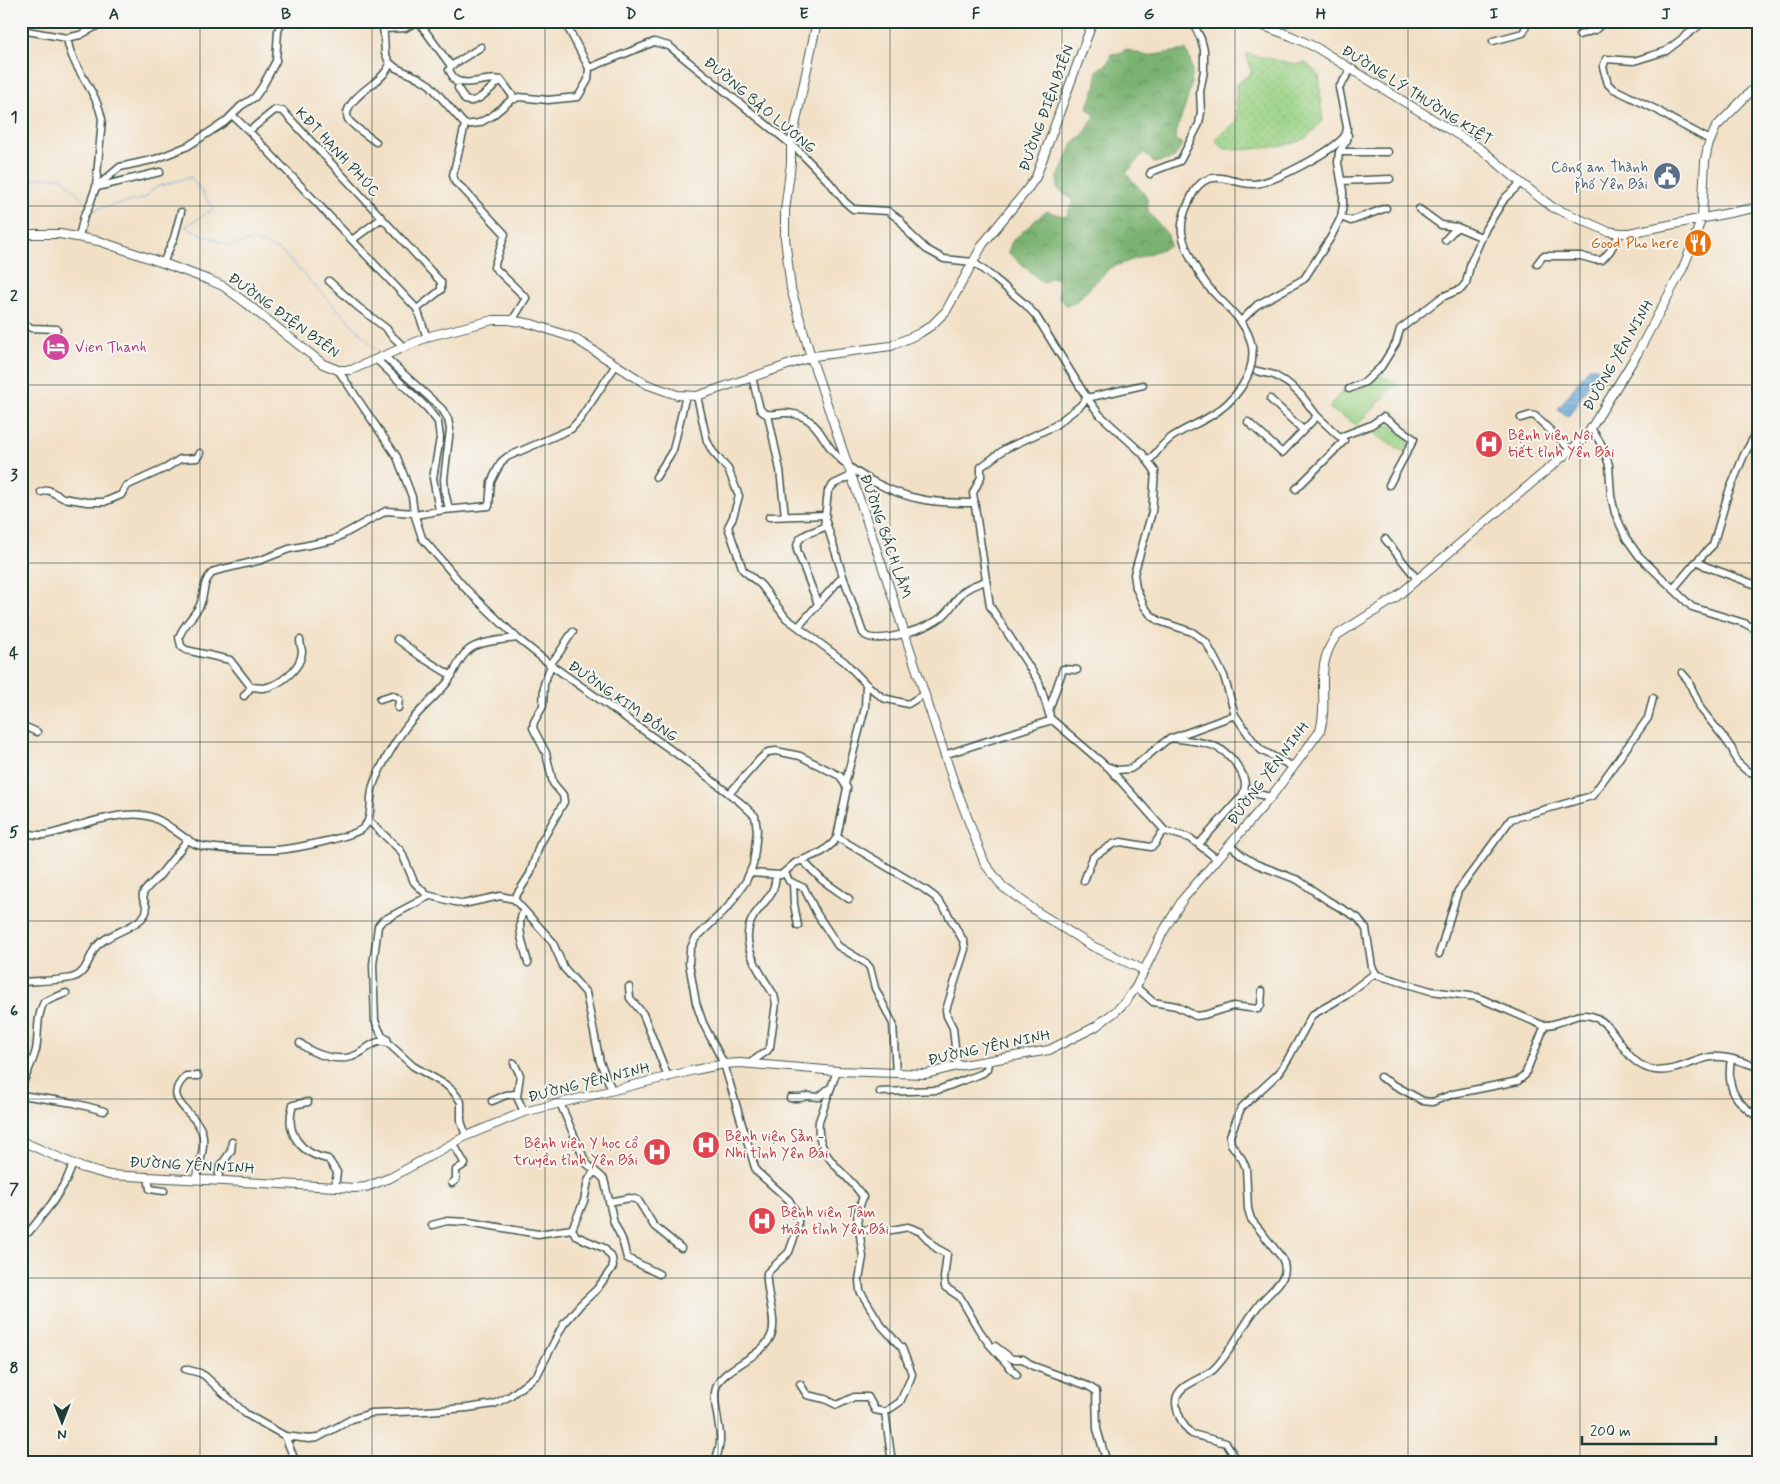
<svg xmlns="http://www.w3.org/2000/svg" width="1780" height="1484" font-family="Mynerve,sans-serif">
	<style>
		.grass { fill: url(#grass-dots); stroke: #5c875c }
		.forest { fill: url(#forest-crowns); stroke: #4c7852 }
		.garden { fill: #99d183; stroke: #5c875c }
		.water { fill: url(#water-rules); stroke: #427286 }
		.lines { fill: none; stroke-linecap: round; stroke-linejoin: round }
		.stream { stroke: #66a6d9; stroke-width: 1 }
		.minor-casing { stroke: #3f554a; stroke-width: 9 }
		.major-casing { stroke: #3f554a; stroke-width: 10 }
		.minor { stroke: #fff; stroke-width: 6 }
		.major { stroke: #fff; stroke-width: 8 }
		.grid { fill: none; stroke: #1f3d34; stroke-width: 1; stroke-opacity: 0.55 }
		.labels { text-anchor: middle; stroke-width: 4; stroke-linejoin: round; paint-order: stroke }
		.street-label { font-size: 15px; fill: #1f3d34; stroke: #f6f6f2 }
		.service-label { font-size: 15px; fill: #4e5e75; stroke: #f6f6f2; text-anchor: end }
		.food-label { font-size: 15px; fill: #c56008; stroke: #f6f6f2; text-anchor: end }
		.hotel-label { font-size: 15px; fill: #b23c85; stroke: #f6f6f2; text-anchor: start }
		.health-label { font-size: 15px; fill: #be3a42; stroke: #f6f6f2; text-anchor: start }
		.neatline { fill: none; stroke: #1f3d34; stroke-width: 2 }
		.grid-label { font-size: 16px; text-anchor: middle; font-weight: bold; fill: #1f3d34 }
	</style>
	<defs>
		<pattern id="grass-dots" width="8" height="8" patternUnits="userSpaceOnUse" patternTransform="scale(1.25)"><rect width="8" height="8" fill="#99d183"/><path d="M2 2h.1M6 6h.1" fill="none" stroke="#83b472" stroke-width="1.8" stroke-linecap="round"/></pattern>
		<pattern id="forest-crowns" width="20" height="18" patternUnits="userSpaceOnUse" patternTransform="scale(1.25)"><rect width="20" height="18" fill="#7ab371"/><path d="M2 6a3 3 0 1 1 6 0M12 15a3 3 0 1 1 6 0" fill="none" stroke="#63935e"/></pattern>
		<pattern id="water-rules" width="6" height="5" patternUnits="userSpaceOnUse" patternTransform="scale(1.25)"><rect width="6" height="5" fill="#66a6d9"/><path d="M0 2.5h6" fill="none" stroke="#5388b1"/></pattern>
	</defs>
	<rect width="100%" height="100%" fill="#f6f6f2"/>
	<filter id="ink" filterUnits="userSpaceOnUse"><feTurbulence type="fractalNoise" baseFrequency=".02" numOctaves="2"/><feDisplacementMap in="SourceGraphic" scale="10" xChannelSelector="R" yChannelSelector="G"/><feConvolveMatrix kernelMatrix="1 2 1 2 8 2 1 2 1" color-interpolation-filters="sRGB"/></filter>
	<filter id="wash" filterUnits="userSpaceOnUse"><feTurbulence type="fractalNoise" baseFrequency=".0096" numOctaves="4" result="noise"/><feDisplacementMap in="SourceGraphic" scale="20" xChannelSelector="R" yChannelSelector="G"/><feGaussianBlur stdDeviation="1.12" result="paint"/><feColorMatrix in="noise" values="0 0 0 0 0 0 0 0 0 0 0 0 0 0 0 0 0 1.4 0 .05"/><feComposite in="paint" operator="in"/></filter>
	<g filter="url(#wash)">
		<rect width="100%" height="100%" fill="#f2e0c6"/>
		<path class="grass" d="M1246,54L1296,64L1306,63L1319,75C1321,90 1320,105 1323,120C1315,127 1311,136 1300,141C1289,146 1238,152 1226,149C1222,148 1218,143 1215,139L1237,122L1236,85L1252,72Z
			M1382,421L1412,439L1403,452L1373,433Z"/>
		<path class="forest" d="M1125,49L1147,56L1186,50C1202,80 1181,109 1175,139L1183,144L1173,159L1154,163L1144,153L1126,173L1147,197L1148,211L1168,235L1170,246L1110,268L1075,303L1066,305L1059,297V280L1051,277L1043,283L1008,252L1012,241L1046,211L1066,217L1073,201L1057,188L1058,177L1073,144L1086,131L1095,116L1087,108C1093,96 1097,84 1097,70L1108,63L1111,54L1120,53Z"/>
		<path class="garden" d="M1379,375L1398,383L1357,425L1329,408L1341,392L1361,389Z"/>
		<path class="water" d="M1590,366L1599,369L1568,417L1558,409Z"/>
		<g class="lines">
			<path class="stream" d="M21,179L62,177L86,203
				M91,208L92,210L145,198L156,187L191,177L214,209L185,227L230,246L253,240L281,251L380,353
				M398,373L417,395
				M431,408L438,414L439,418
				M439,462L444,443L441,424"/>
		</g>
	</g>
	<g filter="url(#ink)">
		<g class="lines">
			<g class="minor-casing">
				<path id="minor" d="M383,21L385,53L389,62L396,68L419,78L430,85L465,125
					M418,21L451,66
					M561,21L567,26L589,68
					M1705,21L1666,51L1634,61L1606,59L1603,67L1608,84L1612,88L1657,110L1673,120L1710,140
					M383,29L405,28L418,21
					M21,30L67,38L80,35L106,21
					M1579,35L1595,30L1605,21
					M67,38C72,70 96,88 102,119L96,187L88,209L84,216L79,237
					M1493,41L1523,33L1525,29L1526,21
					M589,68L654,42L669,46L798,150L830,183L845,202L853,209L888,211L900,220L910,234L926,249L944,259L973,262L994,278L1025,304L1036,316L1087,398L1100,415L1142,453L1155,471L1152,512L1134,574L1136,588L1144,606L1150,614L1159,621L1192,632L1206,642L1224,676L1235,715L1253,741L1261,750L1293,767
					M453,79C470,88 485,76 501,80
					M456,82L449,70L451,66L481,47
					M458,88L465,100C477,106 491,87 501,80L515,99
					M232,115L249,131
					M376,142C370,137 352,126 348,119C341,104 373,85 381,77C385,73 388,69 390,64
					M1339,152H1388
					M1150,174L1151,172L1180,161L1199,124L1201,112L1200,91L1204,71V50L1201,39L1192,21
					M1341,181L1390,179
					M96,187L120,167L156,159L188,146L225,122L241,106L255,97L262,87L276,61L278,31L282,21
					M97,187L160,172
					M1419,209L1441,225L1457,227L1481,237
					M1341,217L1351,221L1386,208
					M352,240L382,218
					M1445,240L1457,227
					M163,263L174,238L181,212
					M1537,264L1543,256H1581L1595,260H1602L1610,251L1620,233
					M329,281L358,307L387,329L390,334L404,347
					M417,309L441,290V282L283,111L275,110L249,131L417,309L427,338
					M21,321L31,328L57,329
					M512,321L526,298L494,267L505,234L463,189L455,182L453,175L465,125L479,123L492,116L511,100L519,97L548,100L578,97L588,80L589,68
					M1241,321L1257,305L1304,279L1331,237L1341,217L1343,205V191L1338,163L1339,152L1347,140L1348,135
					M384,356L442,409L448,419L450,429L444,479L445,492L449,509
					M376,359L427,408L438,422L440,438L433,478L439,510
					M338,370L397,457L412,497L414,513L422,538L466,589L517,638L551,665L691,764L741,803L755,816L757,830L755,850L753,865L746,881L729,906L695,939L690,950L689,963L696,1003L703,1023L724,1064L756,1171L789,1200L798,1216V1227L789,1252L767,1273C765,1292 777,1318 772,1333C765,1358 721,1367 716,1388C712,1400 720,1423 720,1437C721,1445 717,1455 715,1463
					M1257,371L1274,375L1289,384L1302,396L1317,416L1344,441L1296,489
					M752,377L760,409C766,418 775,413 785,413C792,413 800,415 807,419C821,428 826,446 838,457C857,476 894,494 920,499C938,503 956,503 974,503
					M1349,389L1365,382L1381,367L1396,343L1400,329L1442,297L1461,289L1466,283L1471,262L1486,228L1505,198L1521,183
					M697,396L707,441L713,452L728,469L739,496L733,517L728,527L743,570L761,585L786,618L845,662L866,684L883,698L908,704L924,694
					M1270,399L1303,430
					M768,415L780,470L785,516
					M1521,418L1531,415L1535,416L1571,450
					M1248,422L1282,453L1317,416
					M1591,428L1603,447L1609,465L1611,496L1615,513L1626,538L1639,556L1692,607L1744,623L1759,631
					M1340,437L1371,425L1383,417L1414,439L1389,485
					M1149,461C1156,453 1163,443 1172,437C1184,429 1197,424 1209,417C1233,403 1256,376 1252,347C1248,323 1229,309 1213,292C1204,283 1198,272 1192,261C1182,240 1177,227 1188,204C1192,195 1196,185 1206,180C1222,173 1238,185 1254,184C1273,183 1331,152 1344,137C1346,134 1347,131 1347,127L1339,88L1351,69
					M656,477L673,450L686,395
					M41,492L48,490L63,498L87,502H104L121,495L126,486L166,468L180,459L197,458L200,453
					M415,515L444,510L489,506L491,482L501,462L507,457L571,429L580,419L616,365
					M769,517L826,515
					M1385,539L1417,579
					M1698,561L1705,566L1759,586
					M843,576L863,633C873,647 923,629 936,621C948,615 953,602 962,593C968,586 978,584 986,581
					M1674,588L1695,563L1713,545L1728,494L1744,455L1754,437L1759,409
					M818,604L797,550C796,533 813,533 824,527L828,491L834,484L851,476
					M798,627L843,576L826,522
					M397,639L421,657L452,676
					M300,640C300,644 302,649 302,652C301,669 279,686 263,688C259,688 255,687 251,687L230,660L186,650L181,646L179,637C183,626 193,617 199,607C206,594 201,580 215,571L261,560L289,549L333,540L386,511L414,513
					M549,664C561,655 564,642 573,632
					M1077,670L1063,669L1049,710L1050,718L1106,766L1117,770L1130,769L1136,765L1167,740L1235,715
					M1682,673L1688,680L1701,709L1725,739L1732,749L1737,762L1747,771L1759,775
					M244,696L251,687
					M380,699L392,695L399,699L398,708
					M1049,714L1039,682L990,606L973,493L981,477V467L1005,449L1054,426L1080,406L1087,398L1143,385
					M21,725L37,732
					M1172,738C1203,743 1223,741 1240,770C1245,779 1247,786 1242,796L1199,844
					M944,755L1052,720
					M1109,768L1165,831
					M845,784L865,708L866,684
					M1244,791L1271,797
					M729,794L760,759L768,752L776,751L800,756L840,776L847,788L837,837L833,843L822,852L795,863L781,875L750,873
					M368,820L401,851L414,882L427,895L463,904L500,896L514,899L552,941L564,968L586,993L600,1062L612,1090
					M21,831C44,841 61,830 83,824C99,819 126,813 142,815C163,817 177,835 195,844C209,850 257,850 274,850C288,850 356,837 364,827C374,817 368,796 374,783C379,769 400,733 410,722C422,708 435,697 447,683C455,673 458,657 470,649C482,641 503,640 517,638
					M837,837L924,889L935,897L945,909L964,942L965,949L946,1010L947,1016L953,1028L957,1066
					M1230,845L1243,856L1256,864L1298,880L1327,900L1358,918L1366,929L1372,967L1377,975L1431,991L1477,997L1542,1025C1561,1027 1575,1009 1594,1017C1621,1028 1622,1065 1655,1070C1675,1073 1692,1060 1711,1057C1726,1055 1744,1063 1759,1067
					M802,860L822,880L849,899
					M785,873L789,881L804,888L817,914L838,946L866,963L870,968L875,988L893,1024L896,1073
					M1084,881L1093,857L1113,844L1121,842L1151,847L1155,844L1161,834L1165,831L1190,838L1217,859
					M793,883L794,904L798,926
					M514,899L530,874L539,846L564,802L563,795L553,783L546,753L533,728L534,722L543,706L544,684L551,665
					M524,910C515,925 524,947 528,963
					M1439,954L1458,891L1511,819L1592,796L1648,718L1653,698
					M21,982C33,981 65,981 74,977C87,973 89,956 96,947C106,934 128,931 141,919C155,906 138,901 144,892C148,886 155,881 160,875C169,864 179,851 188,839
					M629,987L630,998L643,1014L668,1077
					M1136,987L1153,1002L1176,1006L1196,1016L1204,1015L1233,1006L1258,1009L1261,1005L1262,991
					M388,1042L387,1039L382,1036L375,1021L373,965L378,926L382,921L429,896
					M300,1043C313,1055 340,1063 356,1055C367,1050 374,1038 388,1043L413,1066L446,1085L453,1091L461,1102V1121L466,1136
					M1731,1059C1726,1089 1735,1102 1759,1118
					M514,1063L520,1075L517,1097L524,1112
					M750,1063L767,1051L770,1047L776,1003L774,995C758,969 733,938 759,909C769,897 775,891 776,875
					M837,1071L819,1121C815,1159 846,1170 863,1197L857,1214L863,1257L859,1280L860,1291L881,1325L902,1348L912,1374L910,1380L900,1402L885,1412L892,1463
					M1380,1077L1423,1101L1432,1102L1453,1094L1518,1081L1525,1075L1545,1025
					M21,1087C26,1075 33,1062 36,1050C39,1034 36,1017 44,1002L66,993
					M880,1092L938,1090L983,1073L987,1069L988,1062
					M21,1095L74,1103L104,1111
					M790,1098H800L808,1096L819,1097L828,1089
					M492,1101L506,1095L516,1094
					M308,1102L293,1105C284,1133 301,1154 328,1159L337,1172L335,1187
					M560,1103L586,1163L604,1179L614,1223L622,1239L627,1258L659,1274
					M148,1177L150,1189L164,1191
					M196,1179C199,1165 206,1145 202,1132C196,1111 159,1101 186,1076H198
					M218,1180L220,1167L231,1151L232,1142
					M452,1183L456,1180V1170L465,1164L453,1143
					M609,1202L630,1198L638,1200L654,1226L681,1248
					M432,1225L447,1221L469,1222L538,1234L572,1229
					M860,1230L877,1229L892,1230L908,1227L914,1229L921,1232L936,1248L947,1254L944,1278L945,1287L960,1297L979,1330L989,1344L1017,1375
					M29,1232L52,1203L66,1181L73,1164
					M995,1346L1012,1359H1023L1033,1366L1088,1386L1096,1391L1097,1429L1107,1463
					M185,1369L200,1373L205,1376L246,1414L285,1436L296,1463
					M800,1384L807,1395L825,1399L837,1405L854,1397H868L875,1410L885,1412
					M285,1436L309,1439L317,1438L352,1419L371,1413L426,1411L467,1408L494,1404L510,1396L537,1375L563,1325L580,1305L597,1289L613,1267L612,1258L604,1248L576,1236L572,1229L584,1201L588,1181L594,1171
					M1239,1463L1226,1443L1192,1434C1183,1428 1173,1407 1177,1396C1182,1383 1204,1379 1214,1369C1232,1351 1242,1326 1258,1306C1265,1296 1277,1288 1283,1277C1286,1271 1285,1264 1282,1258L1251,1219L1248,1209L1246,1168L1242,1159L1231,1144L1230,1136L1241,1108L1279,1073L1288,1059L1312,1015L1345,996L1375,973"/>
			</g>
			<g class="major-casing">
				<path id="major" d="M817,21L791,145V163L785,211V238L791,289L811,357L891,592L953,780L985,864L1003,887L1039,913L1092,946L1144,970
					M1250,21L1291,36L1317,48L1481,149L1521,183L1552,207L1607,231L1620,233H1629L1759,207
					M21,234H60L99,241L163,263L209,280L223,286L246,303L323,364L338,370H351L430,336L493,320H509L532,324L574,338L646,384L677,395L697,396L814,356L891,346L920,333L932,325L946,311L983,244L1026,191L1036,177L1093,21
					M21,1141L83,1168L109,1175L355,1188L366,1187L392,1177L466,1136L524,1112L695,1070L724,1064L740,1063L837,1071L926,1074L957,1066L1049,1050L1095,1027L1116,1011L1126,1001L1136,987L1163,932L1183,899L1271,797L1320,731C1330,697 1312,668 1337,635L1394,599L1585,438L1637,354L1683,268L1691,248L1702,217L1705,161L1708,146L1716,127L1759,83"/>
			</g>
			<use href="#minor" class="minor"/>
			<use href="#major" class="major"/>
		</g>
	</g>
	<path class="grid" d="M200,21V1463M372,21V1463M545,21V1463M718,21V1463M890,21V1463M1062,21V1463M1235,21V1463M1408,21V1463M1580,21V1463M21,206H1759M21,385H1759M21,563H1759M21,742H1759M21,921H1759M21,1099H1759M21,1278H1759"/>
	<defs>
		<g id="civic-disc" transform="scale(1.4375)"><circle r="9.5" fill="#5c6f8a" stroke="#f6f6f2"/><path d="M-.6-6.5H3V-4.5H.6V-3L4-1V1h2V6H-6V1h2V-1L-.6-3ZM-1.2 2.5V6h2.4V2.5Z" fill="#fff"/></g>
		<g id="restaurant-disc" transform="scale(1.4375)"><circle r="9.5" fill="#e8710a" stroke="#f6f6f2"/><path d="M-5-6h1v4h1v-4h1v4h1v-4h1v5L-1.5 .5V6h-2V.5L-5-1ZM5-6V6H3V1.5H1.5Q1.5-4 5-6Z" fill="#fff"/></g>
		<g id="hotel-disc" transform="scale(1.4375)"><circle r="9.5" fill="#d1479c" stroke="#f6f6f2"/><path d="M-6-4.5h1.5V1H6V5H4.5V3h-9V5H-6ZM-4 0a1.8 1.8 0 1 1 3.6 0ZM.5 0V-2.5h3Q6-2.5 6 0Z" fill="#fff"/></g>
		<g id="hospital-disc" transform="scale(1.4375)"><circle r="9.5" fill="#e0444e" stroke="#f6f6f2"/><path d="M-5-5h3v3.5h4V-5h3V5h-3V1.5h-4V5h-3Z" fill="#fff"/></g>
	</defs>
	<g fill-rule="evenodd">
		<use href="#civic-disc" x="1667" y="176"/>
		<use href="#restaurant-disc" x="1698" y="243"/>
		<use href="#hotel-disc" x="56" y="347"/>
		<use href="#hospital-disc" x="1489" y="444"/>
		<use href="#hospital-disc" x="706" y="1145"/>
		<use href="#hospital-disc" x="657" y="1152"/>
		<use href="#hospital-disc" x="762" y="1221"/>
	</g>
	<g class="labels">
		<g class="street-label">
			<text transform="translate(1417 95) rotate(32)" y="5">ĐƯỜNG LÝ THƯỜNG KIỆT</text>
			<text transform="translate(760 105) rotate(40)" y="5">ĐƯỜNG BẢO LƯƠNG</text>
			<text transform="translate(1046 108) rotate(-70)" y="5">ĐƯỜNG ĐIỆN BIÊN</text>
			<text transform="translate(338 152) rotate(47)" y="5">KĐT HẠNH PHÚC</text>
			<text transform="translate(284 315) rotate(36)" y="5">ĐƯỜNG ĐIỆN BIÊN</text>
			<text transform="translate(1618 355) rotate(-60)" y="5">ĐƯỜNG YÊN NINH</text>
			<text transform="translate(886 536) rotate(71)" y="5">ĐƯỜNG BÁCH LẪM</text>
			<text transform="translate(623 701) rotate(35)" y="5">ĐƯỜNG KIM ĐỒNG</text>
			<text transform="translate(1268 773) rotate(-53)" y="5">ĐƯỜNG YÊN NINH</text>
			<text transform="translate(989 1047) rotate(-12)" y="5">ĐƯỜNG YÊN NINH</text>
			<text transform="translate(589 1082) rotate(-14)" y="5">ĐƯỜNG YÊN NINH</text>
			<text transform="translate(192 1165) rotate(3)" y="5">ĐƯỜNG YÊN NINH</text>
		</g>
		<g class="service-label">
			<text x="1648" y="172">Công an Thành<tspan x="1648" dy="17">phố Yên Bái</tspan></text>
		</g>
		<g class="food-label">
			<text x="1679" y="248">Good Pho here</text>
		</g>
		<g class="hotel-label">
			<text x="75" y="352">Vien Thanh</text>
		</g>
		<g class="health-label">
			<text x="1508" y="440">Bệnh viện Nội<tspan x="1508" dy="17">tiết tỉnh Yên Bái</tspan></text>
			<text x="725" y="1141">Bệnh viện Sản -<tspan x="725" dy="17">Nhi tỉnh Yên Bái</tspan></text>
			<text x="638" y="1148" text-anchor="end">Bệnh viện Y học cổ<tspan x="638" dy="17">truyền tỉnh Yên Bái</tspan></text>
			<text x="781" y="1217">Bệnh viện Tâm<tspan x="781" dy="17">thần tỉnh Yên Bái</tspan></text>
		</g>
	</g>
	<rect width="1780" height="1484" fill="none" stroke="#f6f6f2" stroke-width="55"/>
	<g transform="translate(62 1422) rotate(180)" stroke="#f6f6f2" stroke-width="4" paint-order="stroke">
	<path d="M0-4L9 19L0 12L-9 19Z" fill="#1f3d34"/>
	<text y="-8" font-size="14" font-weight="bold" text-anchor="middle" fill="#1f3d34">N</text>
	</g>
	<path d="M1582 1436v8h134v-8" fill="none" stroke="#1f3d34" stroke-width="2.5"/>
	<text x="1590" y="1436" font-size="15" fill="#1f3d34" stroke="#f6f6f2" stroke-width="4" paint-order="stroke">200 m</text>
	<rect x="28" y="28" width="1724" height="1428" class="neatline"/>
	<g class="grid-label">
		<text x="114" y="19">A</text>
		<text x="286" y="19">B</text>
		<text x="459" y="19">C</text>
		<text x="631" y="19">D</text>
		<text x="804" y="19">E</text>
		<text x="976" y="19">F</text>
		<text x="1149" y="19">G</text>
		<text x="1321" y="19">H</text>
		<text x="1494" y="19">I</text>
		<text x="1666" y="19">J</text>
		<text x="14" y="122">1</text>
		<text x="14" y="301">2</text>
		<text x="14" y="480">3</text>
		<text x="14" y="658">4</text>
		<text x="14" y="837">5</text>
		<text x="14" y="1016">6</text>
		<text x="14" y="1194">7</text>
		<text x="14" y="1373">8</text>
	</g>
</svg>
